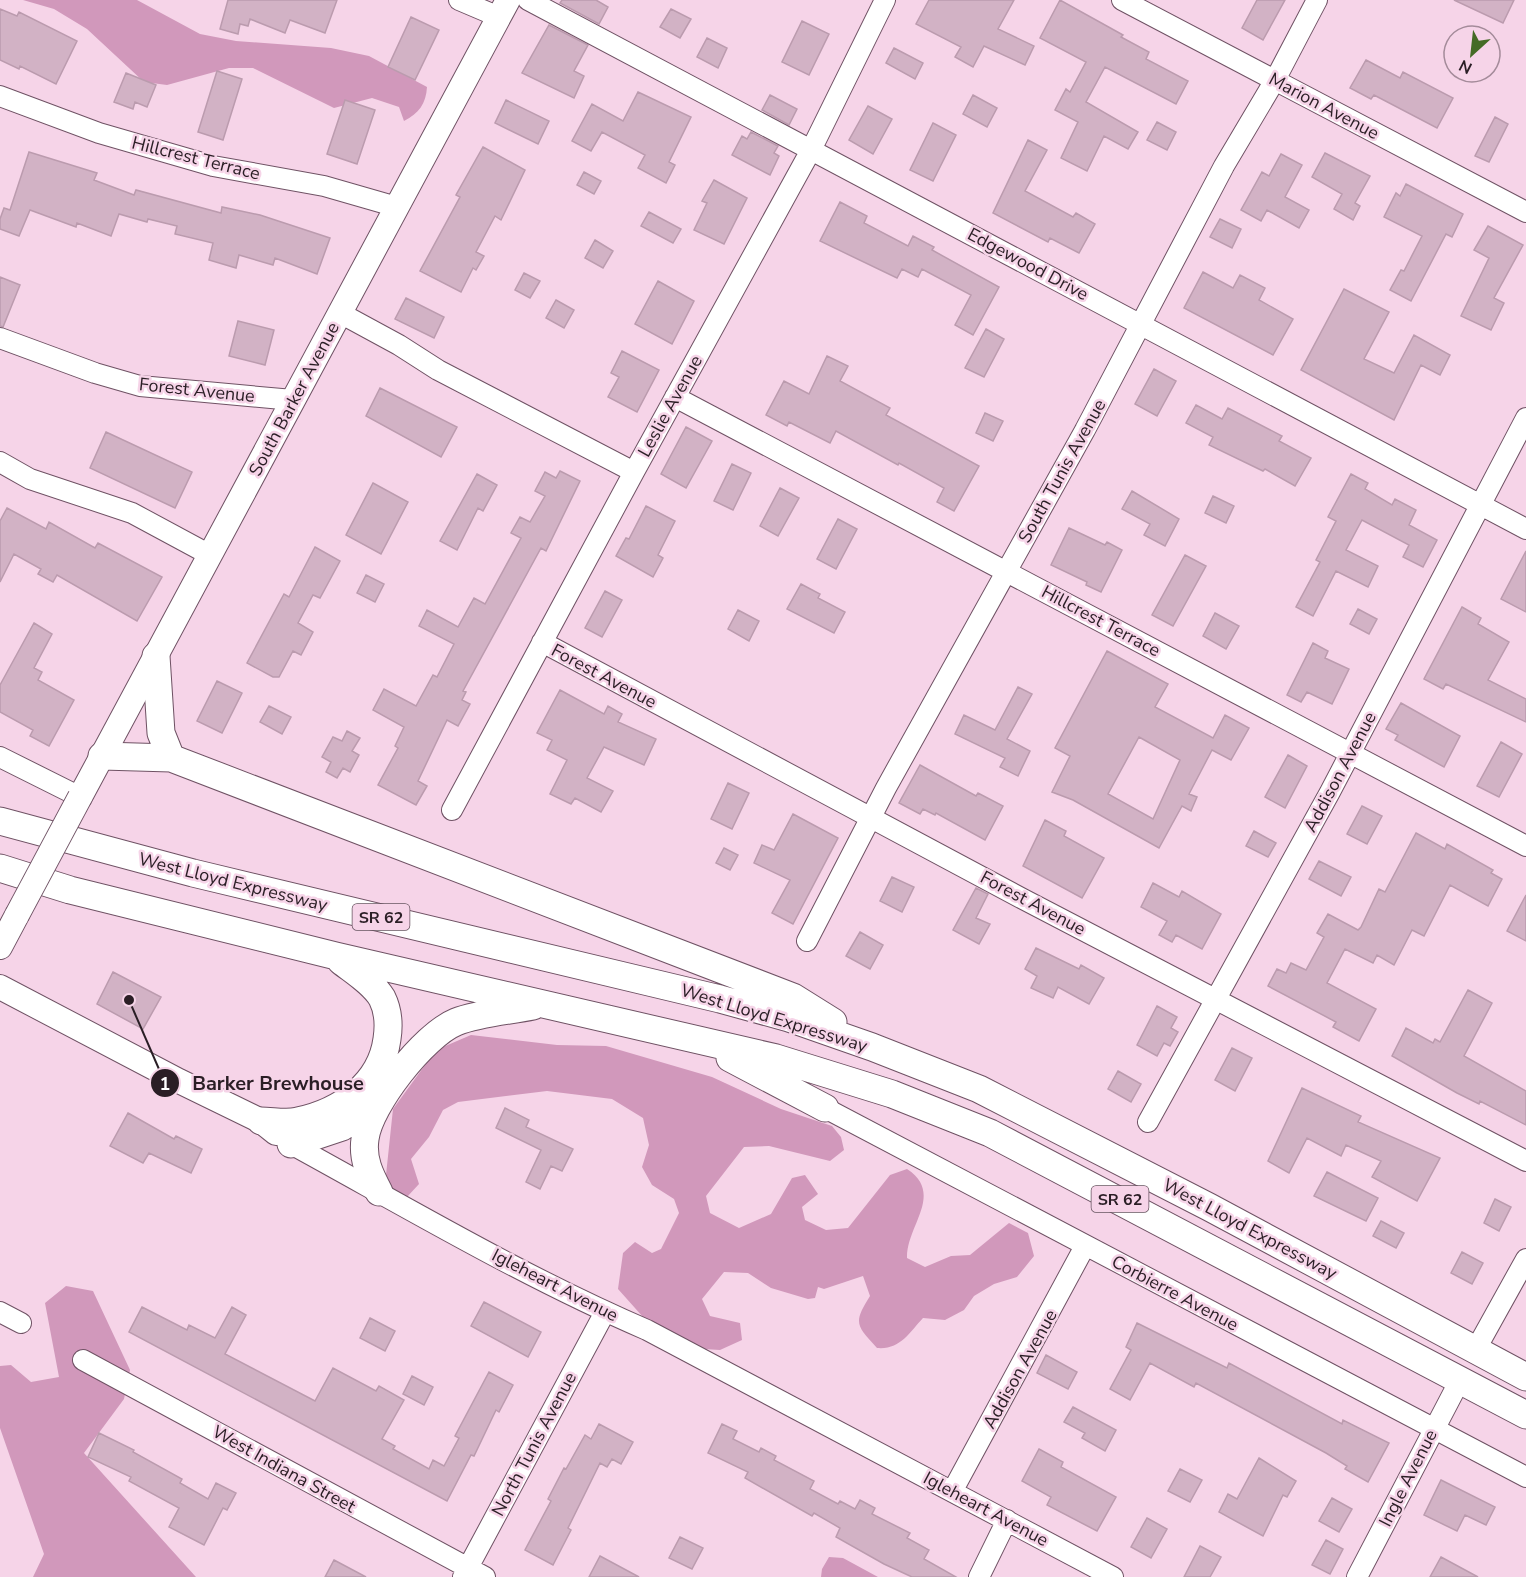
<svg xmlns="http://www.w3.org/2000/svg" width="1526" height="1577" font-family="'Nunito Sans',sans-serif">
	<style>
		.forest { fill: #d198bb }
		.building { fill: #d2b2c5; stroke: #bb9bae; stroke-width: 1.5; fill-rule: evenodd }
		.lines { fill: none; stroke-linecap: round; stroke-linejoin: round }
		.minor-casing { stroke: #6f5264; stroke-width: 22 }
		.major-casing { stroke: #6f5264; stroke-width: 26 }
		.highway-casing { stroke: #6f5264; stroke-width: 29 }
		.minor { stroke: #fff; stroke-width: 20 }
		.major { stroke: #fff; stroke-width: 24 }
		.highway { stroke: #fff; stroke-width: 27 }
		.major-bridge-casing { stroke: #6f5264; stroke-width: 26; stroke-linecap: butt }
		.major-bridge { stroke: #fff; stroke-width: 24 }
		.labels { text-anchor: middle; stroke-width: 5; stroke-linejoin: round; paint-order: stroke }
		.shield { fill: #f6d4e8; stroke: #675560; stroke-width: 1.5 }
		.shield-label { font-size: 16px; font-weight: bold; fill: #2a1e25 }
		.street-label { font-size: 18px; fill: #2a1e25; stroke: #f6d4e8 }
		.leader { fill: none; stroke: #2a1e25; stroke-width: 2 }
		.callout-dot { fill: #2a1e25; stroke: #f6d4e8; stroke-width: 2 }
		.mark-label { font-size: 18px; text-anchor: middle; font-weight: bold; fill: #fff }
		.callout-label { font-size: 20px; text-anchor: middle; font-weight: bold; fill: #2a1e25; stroke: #f6d4e8; stroke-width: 5; stroke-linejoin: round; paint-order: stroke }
	</style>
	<rect width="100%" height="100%" fill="#f6d4e8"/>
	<path class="forest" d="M23,0H137L200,34L236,41L331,48L369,56L427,87C426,104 419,113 404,121L399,107L372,98L334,108L253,68H229L167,85L144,82L87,29L54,9Z
		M471,1035L557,1045L606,1046L712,1077L781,1109L832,1126L841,1137L844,1150L830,1161L769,1146L744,1147L706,1196L710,1213L739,1228L771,1214L792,1178L805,1175L818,1194L802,1207L805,1220L826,1230L848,1228L890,1175L907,1169C945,1194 906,1226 907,1258L925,1267L951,1256L970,1255L1009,1223L1028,1233L1034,1256L1017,1277L994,1284L974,1296L964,1310L945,1320L923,1318C909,1333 900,1350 877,1348C856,1325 853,1323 870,1296L863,1276L824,1289L818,1287L815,1298L808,1299L771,1288L748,1273L724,1272L702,1299L710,1316L740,1323L742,1340L720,1350L704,1349L643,1317L618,1289L623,1253L635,1242L652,1253L661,1249L679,1213L674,1199L652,1185L642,1167L649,1145L643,1118L612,1099L547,1091L458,1102L443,1110L429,1137L411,1159L419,1184L407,1197L393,1192L386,1175L393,1109L436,1050Z
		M66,1286L93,1291L130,1370L124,1399L84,1453L196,1577H33L44,1554L0,1428V1366L11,1365L31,1382L59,1377L45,1303Z
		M829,1557L843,1558L878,1577H821L822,1569Z"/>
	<path class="building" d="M228,0H337L325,33L290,20L285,33L250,19L248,26L240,24L238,34L220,29Z
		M562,0H596L608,7L599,24L560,3Z
		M929,0H1014L998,29L1034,46L1025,65L984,46L973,67L955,57L961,47L916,24Z
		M1060,0L1123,35L1121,37L1149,52L1146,59L1188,81L1176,104L1105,67L1086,102L1138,132L1128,149L1104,136L1087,171L1061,158L1078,122L1055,110L1066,89L1070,92L1086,62L1040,38Z
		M1257,0H1285L1263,40L1242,28Z
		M1454,0H1514L1503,23Z
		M0,9L17,16L19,12L77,41L56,84L20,66L19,69L0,60Z
		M671,9L691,19L680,38L660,27Z
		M411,17L439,30L415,80L388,67Z
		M802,21L829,34L809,75L782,62Z
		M549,25L588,45L574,71L584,76L574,98L522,73Z
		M707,38L727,48L718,68L697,57Z
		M894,48L923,63L915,79L886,63Z
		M1366,60L1400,78L1403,72L1453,98L1437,128L1374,95L1371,99L1350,88Z
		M217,71L242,79L223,140L198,132Z
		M126,73L156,85L147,107L135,102L133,109L114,102Z
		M638,92L691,117L669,162L675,165L666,183L638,168L645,155L602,132L591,151L572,141L592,104L623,121Z
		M770,95L797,109L789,125L762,110Z
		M973,95L997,108L987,127L963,114Z
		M345,100L375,110L357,164L327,154Z
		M506,100L549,121L538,144L495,123Z
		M868,106L892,119L873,154L849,140Z
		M1495,117L1508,124L1489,162L1475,156Z
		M1157,122L1176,132L1167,150L1147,140Z
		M933,123L956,135L933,181L910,170Z
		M751,132L778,146L774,153L779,156L770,175L732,155L742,136L747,139Z
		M1028,140L1047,150L1025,191L1073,217L1076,213L1095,224L1079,253L1050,238L1048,242L993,213Z
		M483,147L525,170L501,220L495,216L476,252L484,256L476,270L473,268L461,292L420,271L460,197L456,195Z
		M29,152L97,173L94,180L134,195L136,190L221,213L222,207L260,215L330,238L317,274L275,258L273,265L239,255L236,268L209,260L213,243L175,234L177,226L148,219L147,222L119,214L111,236L77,223L76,227L30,210L19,236L0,229V219L4,208L10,210Z
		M1325,153L1370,176L1355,203L1360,206L1353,220L1334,209L1342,194L1312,177Z
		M1281,154L1302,165L1285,197L1309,210L1299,228L1267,210L1261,221L1241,210L1262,172L1269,176Z
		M584,172L601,181L594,194L577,185Z
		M714,180L747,198L724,244L694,230L707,203L702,201Z
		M1406,184L1463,214L1452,237L1446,234L1411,301L1390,290L1401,270L1404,271L1422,236L1384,217L1396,193L1400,196Z
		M840,202L867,216L864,223L908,246L913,236L934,247L932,250L999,287L973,335L955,325L971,295L922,269L918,277L902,269L897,278L820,241Z
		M649,212L681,229L673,243L641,226Z
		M1220,219L1241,229L1232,248L1210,237Z
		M1488,226L1523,245L1494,298L1504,303L1491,330L1461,316L1489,258L1474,250Z
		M595,240L613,251L603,268L585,258Z
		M1203,272L1233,288L1240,275L1265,288L1259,300L1293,319L1273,355L1184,308Z
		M524,273L540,281L530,298L515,290Z
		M0,277L20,285L3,327L0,326Z
		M658,281L694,301L672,344L635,324Z
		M1344,289L1389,312L1364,359L1394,373L1414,335L1450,355L1440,375L1421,365L1394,420L1301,370Z
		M406,298L444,317L434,338L395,319Z
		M556,300L574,310L564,328L546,318Z
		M238,321L274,330L265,365L229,356Z
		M986,329L1004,339L984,377L965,368Z
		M622,351L659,370L637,412L608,397L619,377L611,373Z
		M827,356L848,366L840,381L890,408L886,415L979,466L954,511L937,502L944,488L899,463L898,465L836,431L830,443L789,422L787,426L766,415L784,381L809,394Z
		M1154,369L1176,381L1157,416L1135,404Z
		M380,388L457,427L441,457L366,416Z
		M1196,405L1222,419L1228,408L1282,436L1279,441L1311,458L1295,486L1265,469L1263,471L1209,445L1213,437L1186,423Z
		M985,413L1003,421L993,441L976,433Z
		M686,427L712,441L686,488L661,474Z
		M106,432L192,472L175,508L90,468Z
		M732,464L751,473L733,510L714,501Z
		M560,471L580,481L546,551L541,548L463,691L466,692L462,700L470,704L458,726L447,720L418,781L427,786L416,805L378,785L398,748L395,746L404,727L373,710L384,689L416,706L433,675L437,677L454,644L419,626L427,610L458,627L474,598L485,604L521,538L511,533L520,517L530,522L545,496L535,491L545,472L556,478Z
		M477,474L497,485L483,511L478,508L457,550L440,541Z
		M1351,474L1368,483L1365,489L1392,505L1395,499L1416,510L1409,525L1437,540L1423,567L1403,557L1409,545L1362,520L1346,550L1378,566L1368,587L1336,571L1313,616L1296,607L1320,562L1316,560L1336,521L1328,517Z
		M373,483L408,502L381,554L346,535Z
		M780,488L799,498L778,536L760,526Z
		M1132,491L1179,519L1165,546L1144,535L1150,524L1122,509Z
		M1213,496L1234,506L1226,523L1205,513Z
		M646,506L675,521L658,555L663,558L653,577L616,556L626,538L629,539Z
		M7,508L46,529L49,522L95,548L98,543L162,577L137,621L57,575L53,582L38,574L41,569L14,554L0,582V521Z
		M838,519L857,529L836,569L817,559Z
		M1069,528L1105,545L1107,542L1122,550L1101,592L1086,585L1087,582L1051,565Z
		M315,547L340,561L320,598L313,595L298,623L313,632L301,655L293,651L279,677H273L247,663L284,594L289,597Z
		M1526,551V612L1501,599Z
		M1185,555L1206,566L1173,626L1152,615Z
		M366,575L384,584L375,602L357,593Z
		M801,584L820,594L818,598L845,612L834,633L787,609Z
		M605,591L622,600L602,637L585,628Z
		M1462,607L1481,618L1478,624L1509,642L1488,680L1526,699V722L1446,684L1443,689L1424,679Z
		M1358,609L1377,619L1369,634L1350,624Z
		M738,610L759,621L749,641L728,629Z
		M1215,613L1239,626L1226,649L1203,636Z
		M34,623L52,634L34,668L42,672L38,680L74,700L49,746L30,736L33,730L0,712V685Z
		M1313,643L1328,651L1325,658L1349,669L1332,704L1307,692L1301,702L1287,695Z
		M1107,651L1168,684L1155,707L1213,738L1225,715L1249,728L1231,760L1212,750L1189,794L1197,797L1191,811L1182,806L1159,848L1073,800L1052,792L1070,756L1055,748ZM1139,737L1180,760L1153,819L1108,794Z
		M217,681L242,693L222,733L197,721Z
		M1018,687L1032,694L1007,739L1030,751L1018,776L1000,767L1005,758L955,734L964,715L995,730Z
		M560,690L604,714L608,706L622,714L618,722L656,739L644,765L604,747L587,778L613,791L601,812L575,798L571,804L550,794L567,760L547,750L552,740L537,733Z
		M1401,703L1460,736L1444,767L1395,740L1398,735L1386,729Z
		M269,706L291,717L282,734L260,722Z
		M347,731L360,738L352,751L359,755L350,772L343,768L337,778L326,772L331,762L322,757L333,737L342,741Z
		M1501,742L1522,754L1499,797L1477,786Z
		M1288,755L1307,766L1285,808L1265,797Z
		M920,765L976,796L978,793L1003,806L985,840L936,813L935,815L923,809L920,814L899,803Z
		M728,783L749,793L732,829L711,819Z
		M1362,806L1382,816L1367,844L1347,834Z
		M793,814L838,838L793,924L772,913L790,880L754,863L762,845L774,850Z
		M1045,820L1066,831L1064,836L1104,858L1082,898L1023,866Z
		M1254,831L1276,843L1268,857L1246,846Z
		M1416,833L1445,849L1447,844L1493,870L1491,873L1502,879L1488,906L1450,885L1424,936L1412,930L1394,965L1377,955L1373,963L1345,949L1327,983L1376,1009L1359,1041L1333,1027L1336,1022L1268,986L1277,969L1286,973L1291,963L1306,970L1324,937L1317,933L1328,914L1358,930L1361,927L1379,889L1385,892Z
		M724,848L738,855L730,870L716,863Z
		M1319,861L1351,877L1341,896L1309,879Z
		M892,877L914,887L902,912L880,901Z
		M1153,883L1179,897L1182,891L1221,914L1202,949L1176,935L1172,942L1159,935L1167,921L1141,907Z
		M976,888L988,894L976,918L990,924L979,944L953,930Z
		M1526,895V941L1507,931Z
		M860,932L883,945L870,969L846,956Z
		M1036,948L1079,969L1081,965L1104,978L1089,1004L1058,987L1053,998L1031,988L1037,976L1025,969Z
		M113,972L161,997L143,1029L97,1004Z
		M1468,990L1492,1003L1464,1056L1526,1091V1125L1480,1101L1479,1104L1457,1093L1392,1056L1406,1028L1433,1043L1435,1039L1440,1042Z
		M1157,1006L1177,1017L1171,1028L1178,1032L1170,1046L1164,1043L1157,1056L1137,1045Z
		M1232,1048L1252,1058L1235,1091L1215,1080Z
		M1118,1071L1141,1084L1131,1102L1108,1089Z
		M1302,1088L1361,1116L1358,1122L1440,1158L1417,1201L1372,1177L1381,1161L1346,1145L1341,1156L1307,1138L1289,1173L1268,1161Z
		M505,1108L529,1120L526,1127L573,1149L562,1171L551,1166L540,1189L526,1182L541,1150L496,1128Z
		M128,1113L174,1139L176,1136L202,1149L191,1173L149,1153L143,1163L110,1146Z
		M1327,1172L1378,1198L1366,1221L1314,1196Z
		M1495,1199L1511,1207L1499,1231L1484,1223Z
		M1381,1221L1404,1233L1396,1248L1373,1236Z
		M1462,1252L1483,1263L1472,1284L1451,1273Z
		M484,1302L541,1332L528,1357L471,1326Z
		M142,1307L187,1330L189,1325L215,1338L232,1307L246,1315L225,1354L315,1401L333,1368L376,1391L379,1386L404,1400L382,1439L395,1446L393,1449L429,1469L433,1460L444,1466L459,1438L455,1436L489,1372L513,1385L499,1412L496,1410L474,1456L471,1455L447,1501L129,1332Z
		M370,1318L395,1331L385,1351L360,1338Z
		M1137,1323L1227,1368L1229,1363L1342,1424L1343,1420L1389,1443L1368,1482L1345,1469L1347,1466L1326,1453L1196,1383L1194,1387L1150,1363L1130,1400L1110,1389L1131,1350L1126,1347Z
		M1046,1355L1077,1372L1068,1389L1037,1373Z
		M412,1376L433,1387L424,1405L403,1394Z
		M1073,1407L1116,1430L1105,1451L1082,1438L1085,1433L1064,1422Z
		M599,1424L633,1442L621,1464L612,1459L607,1467L600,1463L568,1528L571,1530L553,1565L525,1550L551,1501L548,1499L564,1468L566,1469L585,1435L591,1439Z
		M722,1424L737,1431L733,1439L759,1452L761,1448L776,1456L774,1460L814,1481L810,1489L838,1504L840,1501L855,1509L860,1500L875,1508L872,1514L910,1533L907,1538L929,1550L924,1559L956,1577H912L884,1564L836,1537L840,1528L814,1513L812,1516L745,1478L748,1472L708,1453Z
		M99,1433L134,1450L133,1452L182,1479L180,1483L208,1499L216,1483L236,1493L227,1510L223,1508L204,1545L169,1527L179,1508L129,1481L131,1477L88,1457Z
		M1039,1449L1063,1462L1061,1467L1116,1497L1097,1531L1047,1505L1051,1497L1022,1481Z
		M1259,1458L1296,1481L1287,1497L1283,1495L1263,1536L1219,1512L1228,1494L1237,1499Z
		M1180,1469L1202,1480L1190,1502L1168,1491Z
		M1441,1480L1495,1507L1486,1525L1465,1515L1457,1531L1424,1515Z
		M1332,1498L1352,1509L1339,1532L1319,1521Z
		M1147,1518L1167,1529L1151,1558L1131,1547Z
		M680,1537L703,1548L692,1569L669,1558Z
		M1326,1540L1343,1549L1330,1574L1312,1565Z
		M1200,1546L1221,1557L1210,1577H1184Z
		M600,1556L639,1577H589Z
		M1441,1557L1478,1577H1430Z
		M334,1560L366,1577H325Z"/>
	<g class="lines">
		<g class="minor-casing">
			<path id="minor" d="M459,0L499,17
				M528,0L1526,529
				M1122,0L1526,212
				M0,96L99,133L213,166L324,186L397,207
				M340,313L399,345L438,370L634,472
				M0,338L95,373L140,386L293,400
				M675,397L1526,846
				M0,462L30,479L132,513L210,555
				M542,642L1023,899L1526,1161
				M0,757L80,797
				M452,810L634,472L811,150L885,0
				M807,941L886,788L1085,430L1224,166L1275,80L1317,0
				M825,1108L1526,1477
				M1148,1122L1330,792L1526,418
				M291,1144C408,1208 524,1277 647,1330L1113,1577
				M0,1312L21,1323
				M1476,1349L1526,1259
				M83,1360L485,1577
				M953,1490L1085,1246
				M463,1577L605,1312
				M979,1577L1007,1520
				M1357,1577L1460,1380"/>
		</g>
		<g class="major-casing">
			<path id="major" d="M80,797L508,0
				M0,947L17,915
				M0,987L179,1081L261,1121L276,1133"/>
		</g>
		<g class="highway-casing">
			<path id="highway" d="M156,656L161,733L171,758
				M102,756L171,758L793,997L833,1022
				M0,821L193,873L720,999L789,1018L872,1047L979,1089L1209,1207L1526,1377
				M0,868L70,890L336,956L776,1058L892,1094L990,1133L1526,1415
				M730,1058L825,1108
				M261,1121C273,1121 287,1124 298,1121C341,1112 381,1084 387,1039C389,1026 388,1010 382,998C373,983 355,972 341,961
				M291,1144L342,1127L378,1103
				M379,1192C370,1175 362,1159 365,1139C369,1105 424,1035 456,1022C479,1013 508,1011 533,1006"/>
		</g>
		<use href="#minor" class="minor"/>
		<use href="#major" class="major"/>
		<use href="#highway" class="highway"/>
		<g class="major-bridge-casing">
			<path id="major-bridge" d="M17,915L80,797"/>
		</g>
		<use href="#major-bridge" class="major-bridge"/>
	</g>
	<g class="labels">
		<g class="shield">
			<rect x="352.5" y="904" width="57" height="26" rx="4.5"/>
			<rect x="1091.5" y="1186" width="57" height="26" rx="4.5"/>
		</g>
		<g class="shield-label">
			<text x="381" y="923">SR 62</text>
			<text x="1120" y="1205">SR 62</text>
		</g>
		<g class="street-label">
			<text transform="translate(1324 106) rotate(28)" y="6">Marion Avenue</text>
			<text transform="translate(196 158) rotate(14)" y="6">Hillcrest Terrace</text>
			<text transform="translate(1028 264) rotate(28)" y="6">Edgewood Drive</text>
			<text transform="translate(197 390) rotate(6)" y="6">Forest Avenue</text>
			<text transform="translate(294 399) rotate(-62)" y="6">South Barker Avenue</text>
			<text transform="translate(670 406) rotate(-61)" y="6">Leslie Avenue</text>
			<text transform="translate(1062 471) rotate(-61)" y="6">South Tunis Avenue</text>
			<text transform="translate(1101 621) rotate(28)" y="6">Hillcrest Terrace</text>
			<text transform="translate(604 676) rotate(28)" y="6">Forest Avenue</text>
			<text transform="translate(1340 772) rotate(-62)" y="6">Addison Avenue</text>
			<text transform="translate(233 882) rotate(14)" y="6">West Lloyd Expressway</text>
			<text transform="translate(1033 903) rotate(28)" y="6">Forest Avenue</text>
			<text transform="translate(774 1018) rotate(17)" y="6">West Lloyd Expressway</text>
			<text transform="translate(1250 1229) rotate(28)" y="6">West Lloyd Expressway</text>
			<text transform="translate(555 1285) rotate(27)" y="6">Igleheart Avenue</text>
			<text transform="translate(1175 1293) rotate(28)" y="6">Corbierre Avenue</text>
			<text transform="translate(1020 1369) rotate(-61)" y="6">Addison Avenue</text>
			<text transform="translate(534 1444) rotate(-62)" y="6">North Tunis Avenue</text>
			<text transform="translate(284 1469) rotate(29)" y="6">West Indiana Street</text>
			<text transform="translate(1408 1478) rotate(-63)" y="6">Ingle Avenue</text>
			<text transform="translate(986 1509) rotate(28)" y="6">Igleheart Avenue</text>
		</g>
	</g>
	<path class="leader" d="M129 1000L165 1083"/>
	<g class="callout-dot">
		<circle cx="129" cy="1000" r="6"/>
		<circle cx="165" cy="1083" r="15"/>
	</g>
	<g class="mark-label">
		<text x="165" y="1090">1</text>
	</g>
	<g class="callout-label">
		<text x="278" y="1090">Barker Brewhouse</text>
	</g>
	<g transform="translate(1472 54) rotate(207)"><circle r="28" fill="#f6d4e8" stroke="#a48b9a" stroke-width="1.5"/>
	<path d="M0-4.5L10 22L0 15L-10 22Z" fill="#446b25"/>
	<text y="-9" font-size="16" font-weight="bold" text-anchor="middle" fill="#2a1e25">N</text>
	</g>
</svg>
